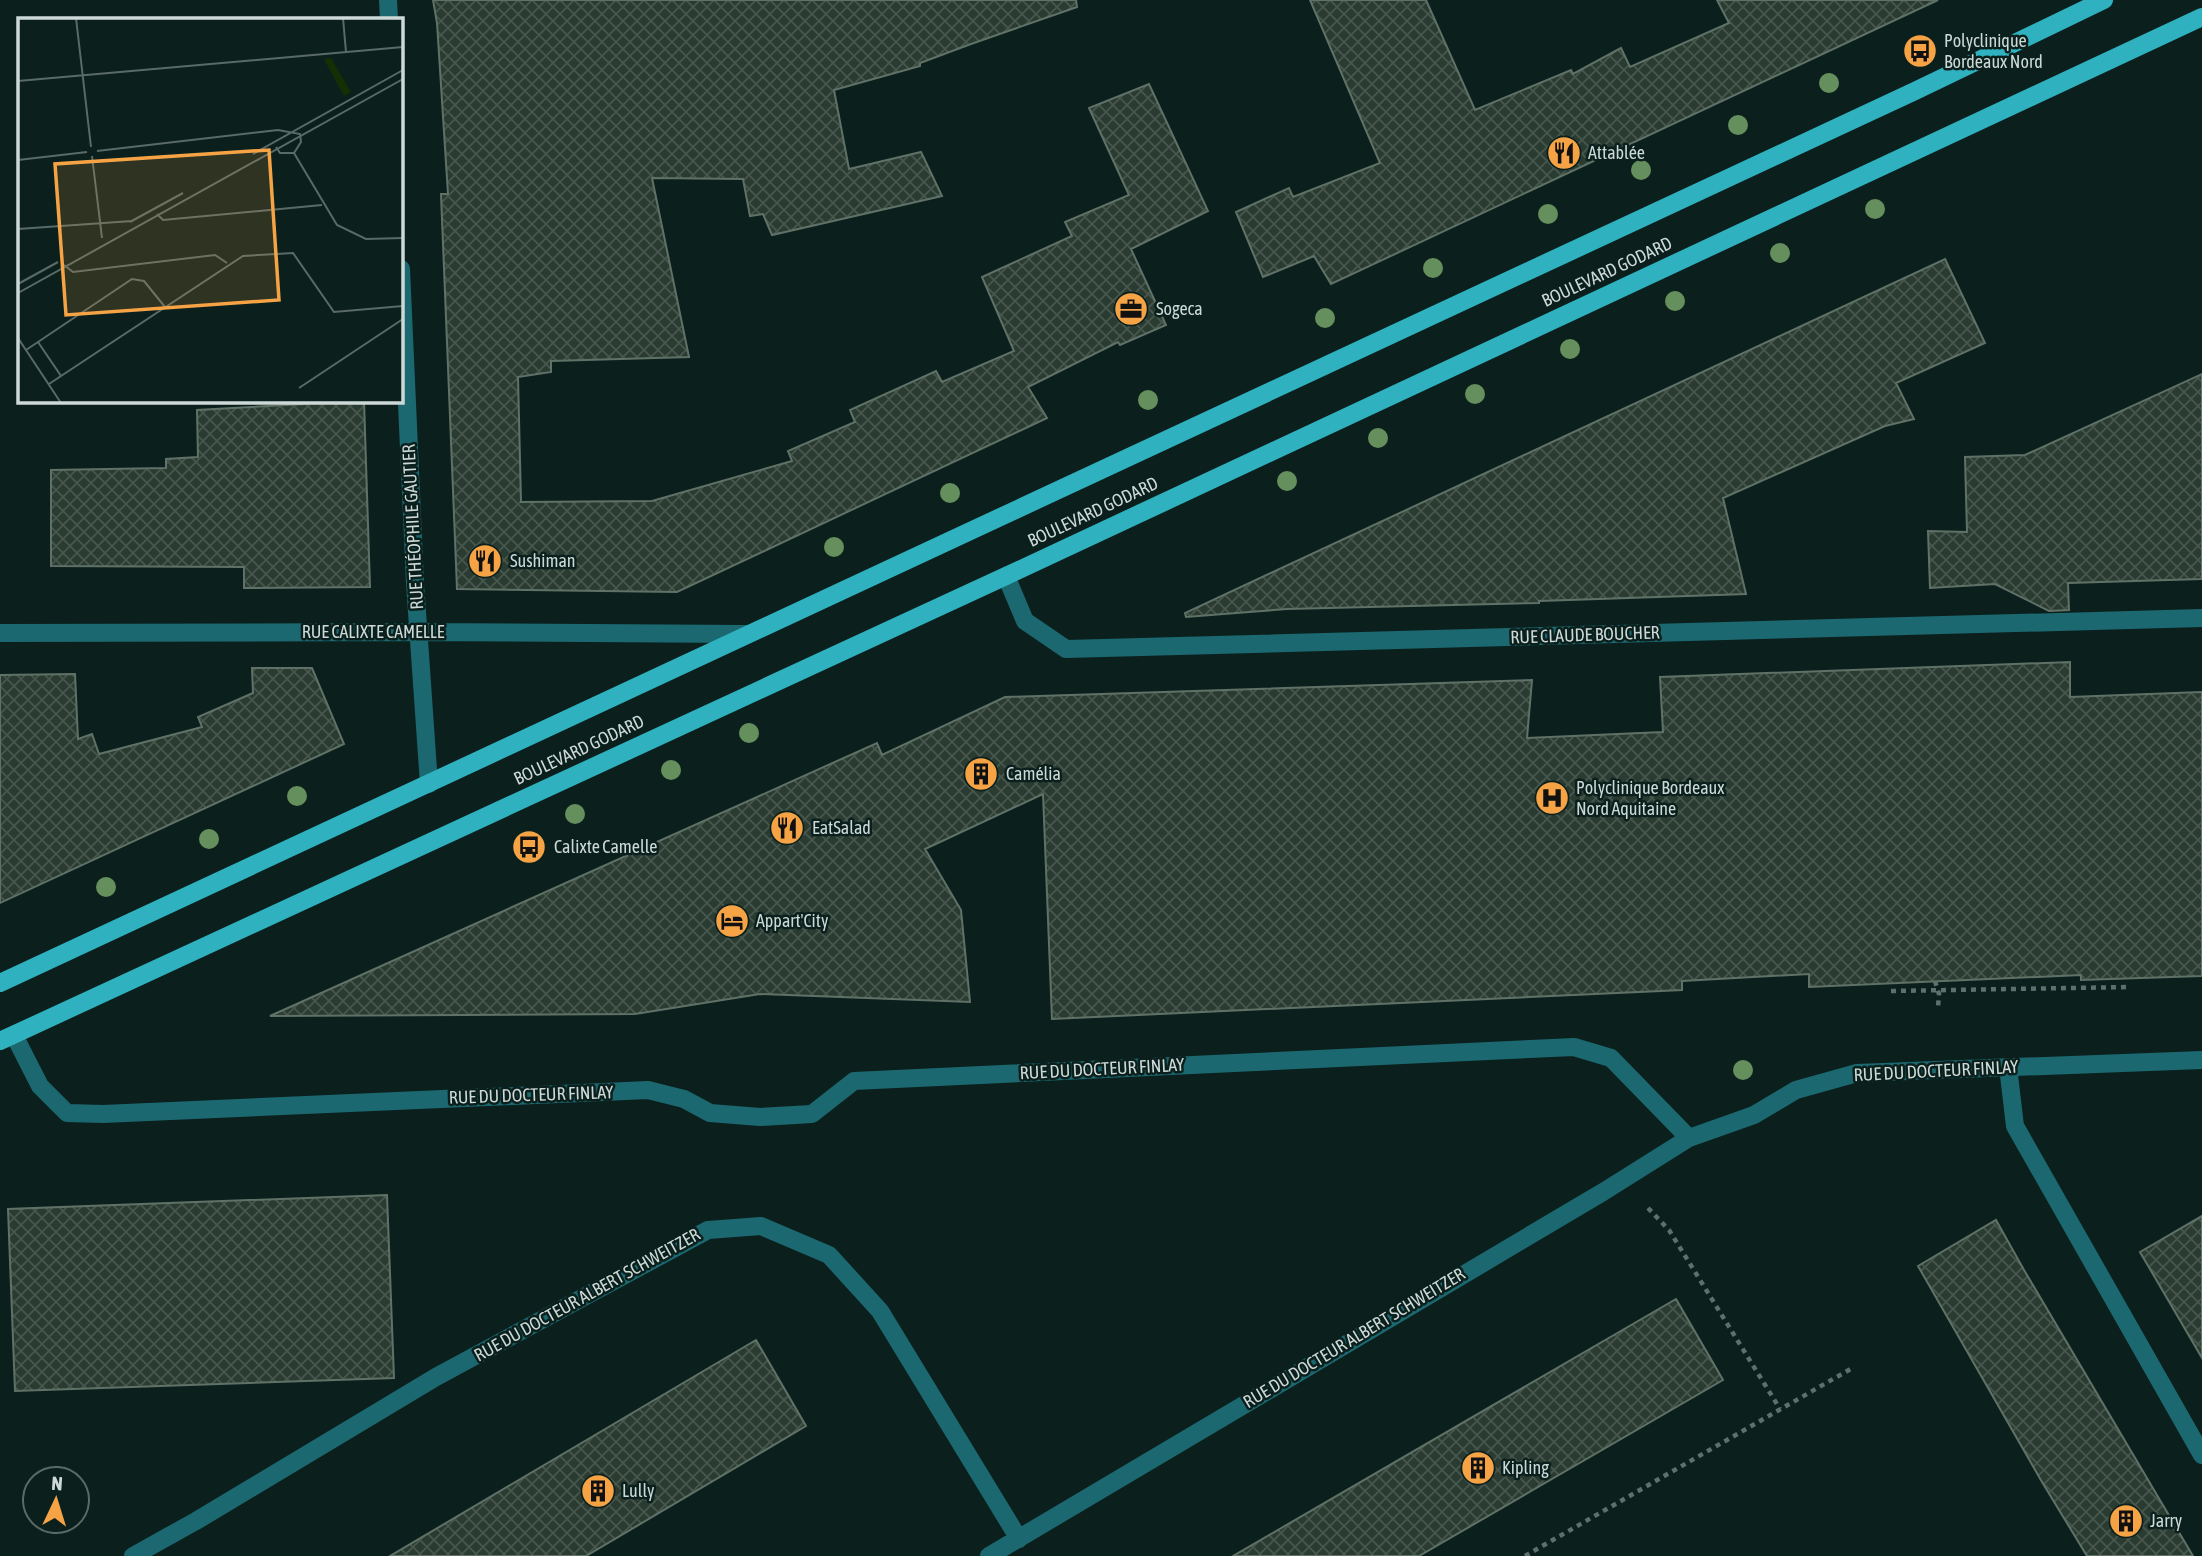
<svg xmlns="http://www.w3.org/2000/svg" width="2202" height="1556" font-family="'Asap Condensed',sans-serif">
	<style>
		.building { fill: url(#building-cross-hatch); stroke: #607267; stroke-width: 2 }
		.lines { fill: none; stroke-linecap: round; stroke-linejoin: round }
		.path { stroke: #5e6f6c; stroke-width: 4.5; stroke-dasharray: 5 5; stroke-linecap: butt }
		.service { stroke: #1c6870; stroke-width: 18 }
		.minor { stroke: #1c6870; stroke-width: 18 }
		.primary { stroke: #2fb1bf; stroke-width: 18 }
		.tree { fill: #658f5d }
		.labels { text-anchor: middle; stroke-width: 5; stroke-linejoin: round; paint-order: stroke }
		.poi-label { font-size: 18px; fill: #cdd9d7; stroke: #0b201d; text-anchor: start }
		.street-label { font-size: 18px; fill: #cdd9d7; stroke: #0b201d }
		.inset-road { fill: none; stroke: #596a67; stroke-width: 2 }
		.view { fill: #f5a345; fill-opacity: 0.15; stroke: #f5a345; stroke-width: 3.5 }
		.inset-edge { fill: none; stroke: #cdd9d7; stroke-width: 3.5 }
	</style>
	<defs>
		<pattern id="building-cross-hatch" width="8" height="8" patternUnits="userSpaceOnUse" patternTransform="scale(1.75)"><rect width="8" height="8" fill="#2a3b31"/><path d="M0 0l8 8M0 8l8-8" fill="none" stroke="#48574e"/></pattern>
	</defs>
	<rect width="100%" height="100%" fill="#0b201d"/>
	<path class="building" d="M433,0H1076L1077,7L971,44L920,63V66L834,90L849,169L921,152L942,196L772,235L763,214L750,216L743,179L652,178L689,357L551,361V372L518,377L521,502L652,501L792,461L788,451L855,422L850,410L936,371L942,382L1014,351L982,277L1072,236L1065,222L1129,195L1089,108L1149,84L1208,211L1131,249L1166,325L1120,345L1118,342L1028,387L1047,418L677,592L457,589L441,194H448L437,23Z
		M1310,0H1426L1475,110L1571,70L1573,74L1621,48L1630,67L1729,23L1717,0H1938L1331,284L1314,256L1263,277L1236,212L1289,188L1293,197L1380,163Z
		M1945,259L1985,343L1896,383L1914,419L1885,426L1723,498L1746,594L1539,601V603L1287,609L1186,617L1185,613Z
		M2202,374V579L2068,583L2069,610L2049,611L1995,584L1930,588L1928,531L1967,532L1965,457L2025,455Z
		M304,401H364L370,587L244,588V567L51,566V470L166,468V459L198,457L197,410L304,404Z
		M2070,662V697L2202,692V976L2081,980V975L1809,987V974L1682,981V990L1052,1019L1043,794L925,849L961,910L970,1002L760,994L635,1014L270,1016L877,743L882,755L1005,697L1532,680L1527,738L1663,732L1660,677Z
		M252,668H312L344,744L0,903V675L75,674L78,739L92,734L99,754L202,727L198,717L253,693Z
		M387,1195L394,1378L15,1391L8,1209Z
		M2202,1216V1358L2140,1252Z
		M1996,1220L2024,1270L2193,1556H2087L2042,1482L1918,1266Z
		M1676,1299L1723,1380L1419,1556H1233Z
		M756,1340L806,1426L586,1556H390Z"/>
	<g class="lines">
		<path class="path" d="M1935,981L1939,994L1938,1007
			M1891,991L2131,987
			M1648,1208L1669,1230L1780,1409
			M1525,1556L1854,1367"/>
		<path class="service" d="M2008,1067L2015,1126L2202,1455"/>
		<path class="minor" d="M388,0L389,19
			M401,269L415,583L429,784
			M1006,576L1025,621L1066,649L2202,618
			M0,633L419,632L746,634
			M14,1035L40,1086L67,1113L103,1114L648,1090L684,1099L710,1113L760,1117L812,1114L854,1081L1574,1047L1611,1058L1689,1138
			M133,1556L196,1521L436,1377L708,1230L761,1226L829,1255L880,1311L1019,1539
			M989,1556L1603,1192L1689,1138L1754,1115L1796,1090L1857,1073L2202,1060"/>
		<path class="primary" d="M0,983L1915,91L2104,0
			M0,1041L1006,576L2202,17"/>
	</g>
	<g class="tree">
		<circle cx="1829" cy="83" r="10"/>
		<circle cx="1738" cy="125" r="10"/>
		<circle cx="1641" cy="170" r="10"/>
		<circle cx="1875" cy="209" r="10"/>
		<circle cx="1548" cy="214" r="10"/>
		<circle cx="1780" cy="253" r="10"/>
		<circle cx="1433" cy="268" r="10"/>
		<circle cx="1675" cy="301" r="10"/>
		<circle cx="1325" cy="318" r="10"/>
		<circle cx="1570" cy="349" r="10"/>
		<circle cx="1475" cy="394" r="10"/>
		<circle cx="1148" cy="400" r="10"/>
		<circle cx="1378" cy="438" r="10"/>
		<circle cx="1287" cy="481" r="10"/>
		<circle cx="950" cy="493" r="10"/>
		<circle cx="834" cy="547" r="10"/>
		<circle cx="749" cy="733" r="10"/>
		<circle cx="671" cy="770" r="10"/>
		<circle cx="297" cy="796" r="10"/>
		<circle cx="575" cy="814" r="10"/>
		<circle cx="209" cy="839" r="10"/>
		<circle cx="106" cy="887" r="10"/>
		<circle cx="1743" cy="1070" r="10"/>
	</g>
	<defs>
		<g id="bus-disc" transform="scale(1.75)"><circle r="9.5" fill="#f5a345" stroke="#0b201d"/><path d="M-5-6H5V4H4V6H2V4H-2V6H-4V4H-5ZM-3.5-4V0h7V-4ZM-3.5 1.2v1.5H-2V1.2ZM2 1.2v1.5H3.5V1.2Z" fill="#111"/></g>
		<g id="restaurant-disc" transform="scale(1.75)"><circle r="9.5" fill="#f5a345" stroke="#0b201d"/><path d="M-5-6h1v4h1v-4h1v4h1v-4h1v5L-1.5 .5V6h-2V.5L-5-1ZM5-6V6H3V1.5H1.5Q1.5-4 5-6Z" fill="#111"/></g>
		<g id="office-disc" transform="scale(1.75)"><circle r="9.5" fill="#f5a345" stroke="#0b201d"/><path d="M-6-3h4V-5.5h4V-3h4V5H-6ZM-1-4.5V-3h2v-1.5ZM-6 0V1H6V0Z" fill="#111"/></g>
		<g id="building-disc" transform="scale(1.75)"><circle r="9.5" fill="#f5a345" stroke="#0b201d"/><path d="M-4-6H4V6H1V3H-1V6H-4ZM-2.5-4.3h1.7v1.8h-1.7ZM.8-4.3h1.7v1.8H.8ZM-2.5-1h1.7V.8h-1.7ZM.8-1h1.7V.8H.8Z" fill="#111"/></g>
		<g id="hospital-disc" transform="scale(1.75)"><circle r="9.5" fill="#f5a345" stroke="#0b201d"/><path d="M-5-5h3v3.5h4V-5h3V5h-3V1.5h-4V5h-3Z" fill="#111"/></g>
		<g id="hotel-disc" transform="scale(1.75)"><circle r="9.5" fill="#f5a345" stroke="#0b201d"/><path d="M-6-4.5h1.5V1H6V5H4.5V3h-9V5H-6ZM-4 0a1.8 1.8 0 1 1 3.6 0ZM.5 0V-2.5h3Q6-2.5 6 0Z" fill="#111"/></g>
	</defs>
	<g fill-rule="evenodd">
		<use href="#bus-disc" x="1920" y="51"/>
		<use href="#restaurant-disc" x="1564" y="153"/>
		<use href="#office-disc" x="1131" y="309"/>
		<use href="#restaurant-disc" x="485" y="561"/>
		<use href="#building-disc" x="981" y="774"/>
		<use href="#hospital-disc" x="1552" y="798"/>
		<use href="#restaurant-disc" x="787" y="828"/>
		<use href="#bus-disc" x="529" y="847"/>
		<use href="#hotel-disc" x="732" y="921"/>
		<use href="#building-disc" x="1478" y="1468"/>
		<use href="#building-disc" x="598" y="1491"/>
		<use href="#building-disc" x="2126" y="1521"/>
	</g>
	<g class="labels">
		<g class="poi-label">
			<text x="1944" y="47">Polyclinique<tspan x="1944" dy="21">Bordeaux Nord</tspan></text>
			<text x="1588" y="159">Attablée</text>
			<text x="1156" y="315">Sogeca</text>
			<text x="510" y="567">Sushiman</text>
			<text x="1006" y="780">Camélia</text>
			<text x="1576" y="794">Polyclinique Bordeaux<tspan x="1576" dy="21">Nord Aquitaine</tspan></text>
			<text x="812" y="834">EatSalad</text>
			<text x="554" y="853">Calixte Camelle</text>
			<text x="756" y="927">Appart'City</text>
			<text x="1502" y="1474">Kipling</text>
			<text x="622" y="1497">Lully</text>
			<text x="2150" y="1527">Jarry</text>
		</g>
		<g class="street-label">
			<text transform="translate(1607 272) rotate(-25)" y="6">BOULEVARD GODARD</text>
			<text transform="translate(1093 512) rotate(-25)" y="6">BOULEVARD GODARD</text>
			<text transform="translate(413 527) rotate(-93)" y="6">RUE THÉOPHILE GAUTIER</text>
			<text x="373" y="638">RUE CALIXTE CAMELLE</text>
			<text transform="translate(1585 635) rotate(-2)" y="6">RUE CLAUDE BOUCHER</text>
			<text transform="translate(579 750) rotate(-25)" y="6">BOULEVARD GODARD</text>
			<text transform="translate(1102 1069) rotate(-3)" y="6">RUE DU DOCTEUR FINLAY</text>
			<text transform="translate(1936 1071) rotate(-3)" y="6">RUE DU DOCTEUR FINLAY</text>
			<text transform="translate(531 1095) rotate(-2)" y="6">RUE DU DOCTEUR FINLAY</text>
			<text transform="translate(587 1295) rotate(-29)" y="6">RUE DU DOCTEUR ALBERT SCHWEITZER</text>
			<text transform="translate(1354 1338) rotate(-31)" y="6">RUE DU DOCTEUR ALBERT SCHWEITZER</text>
		</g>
	</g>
	<g transform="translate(18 18)">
		<rect width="385" height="385" fill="#0b201d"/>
		<path d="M313,40L333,74L326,78L306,41Z" fill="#142f03"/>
		<path class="inset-road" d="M58,0L73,129M325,0L328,34M0,63L385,29M79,133L260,112L282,116L283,124L276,135H262L258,129M276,135L319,207L348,221L385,220M235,136L385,52M74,138L84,220M0,142L69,134M139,196L145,202L304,187M112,204L165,175M0,211L114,203M46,247L55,254L197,237L209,245M0,266L40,244M0,275L385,61M0,320L43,385M20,324L43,358L31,366M8,332L114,261L126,263L147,289M43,358L225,238L275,235L316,294L385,288M281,370L385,301"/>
		<path class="view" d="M251,132L261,282L48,297L37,146Z"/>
		<rect width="385" height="385" class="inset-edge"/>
	</g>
	<g transform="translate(56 1500) rotate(4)"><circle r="33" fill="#0b201d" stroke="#596a67" stroke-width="2"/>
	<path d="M0-5L12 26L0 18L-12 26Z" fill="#f5a345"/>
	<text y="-10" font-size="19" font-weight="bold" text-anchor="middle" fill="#cdd9d7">N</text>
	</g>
</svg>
